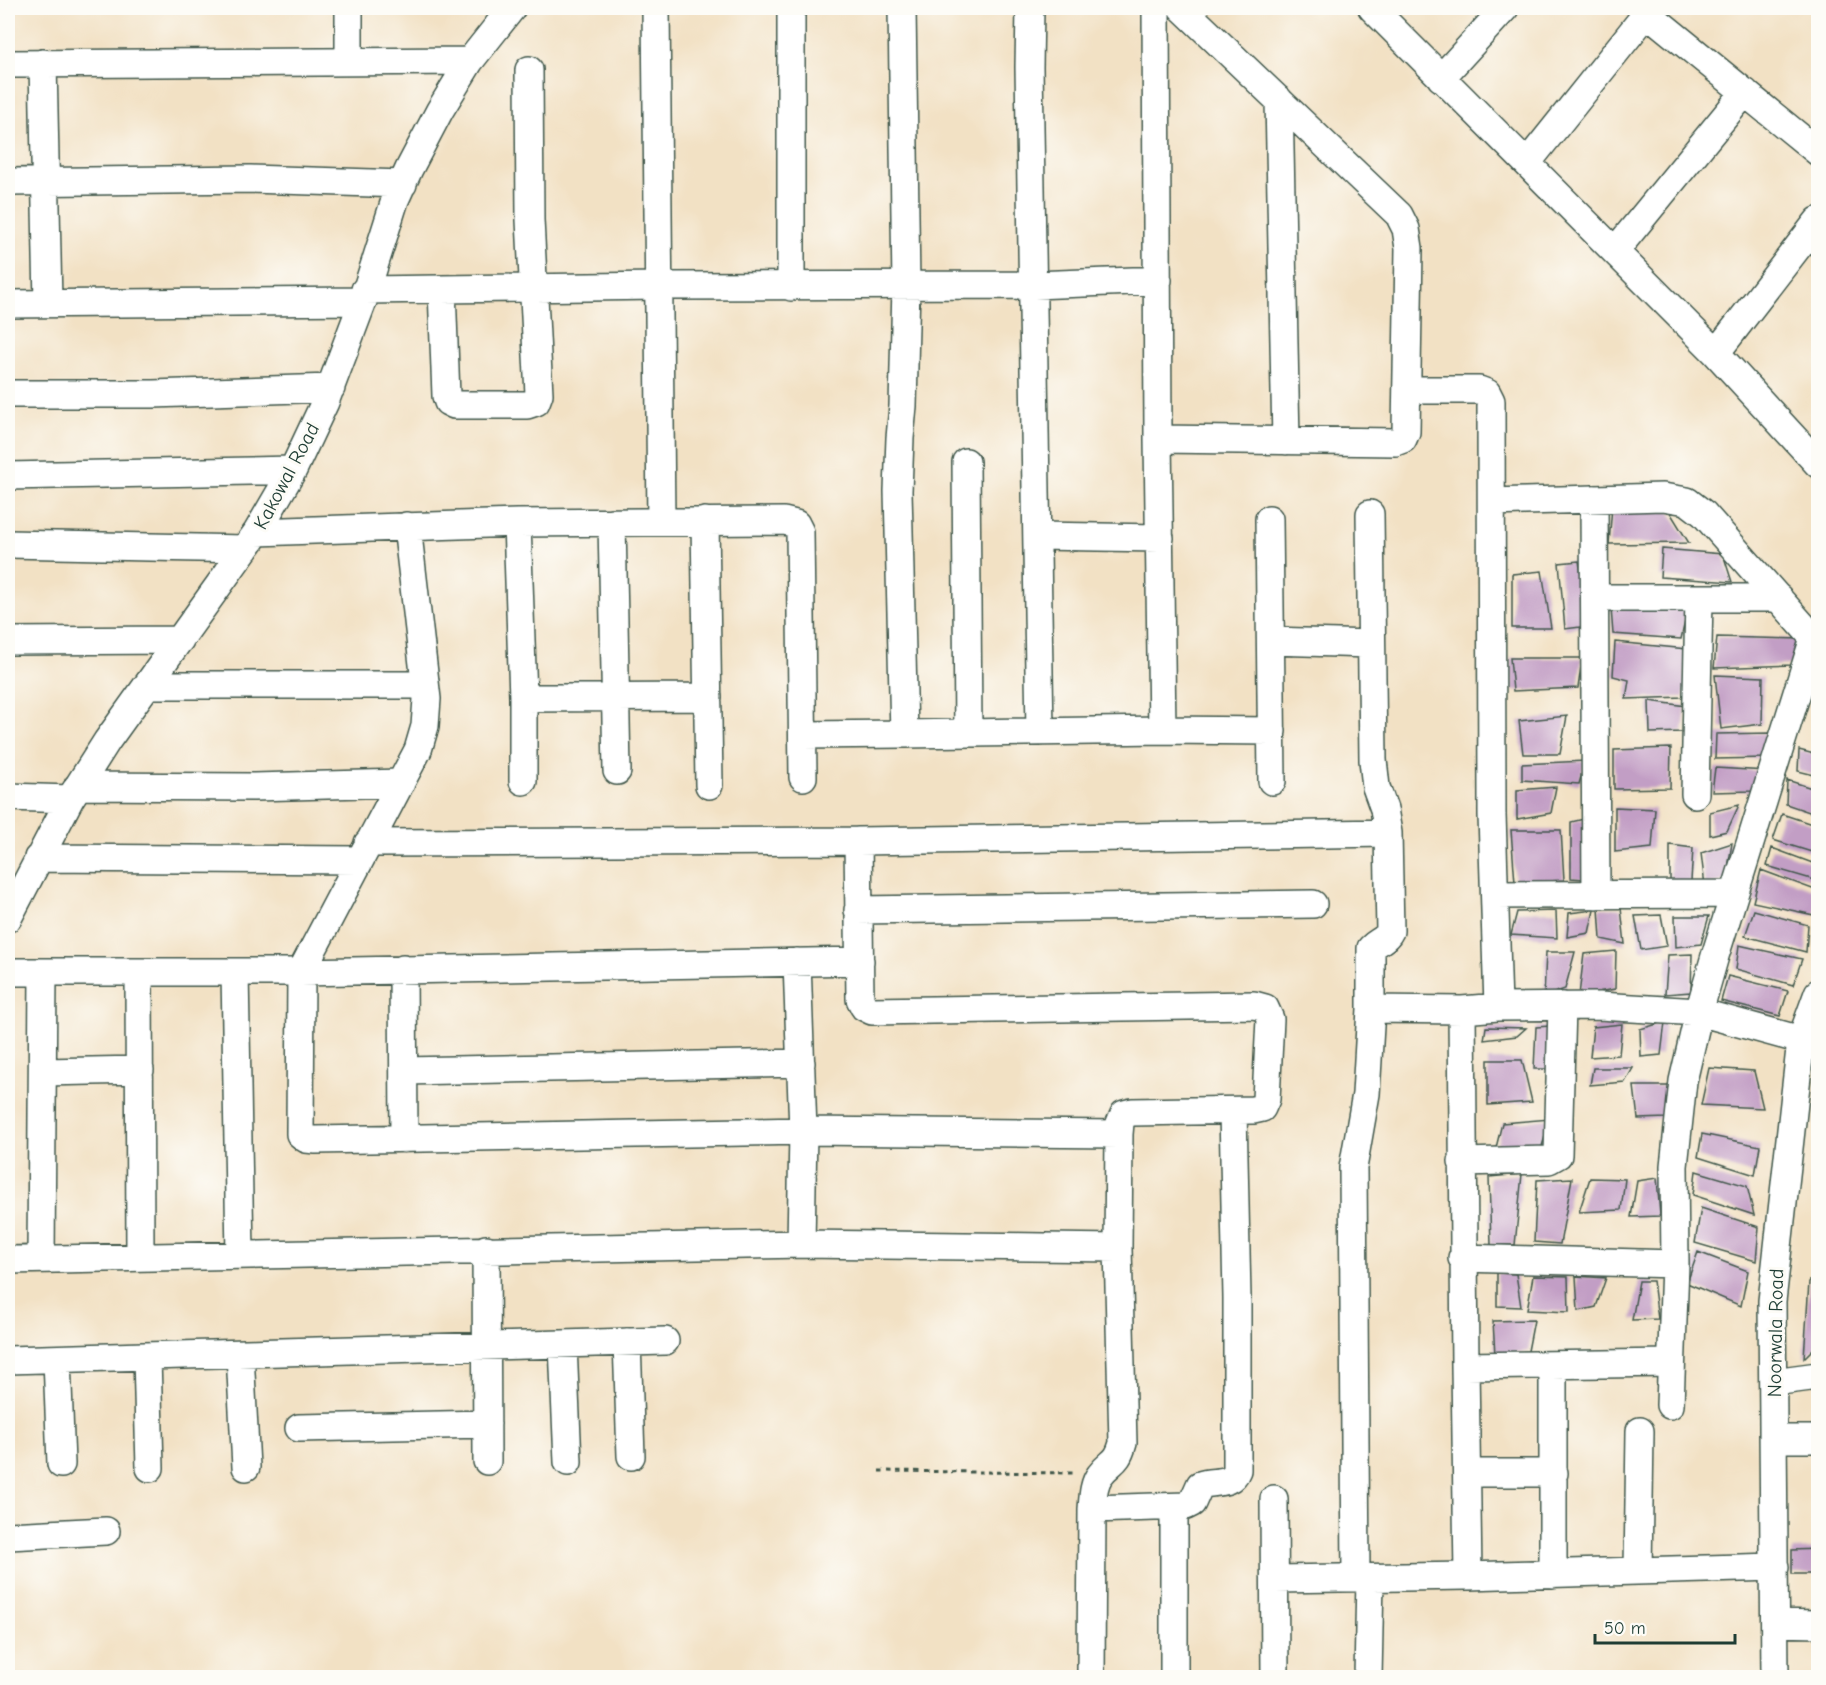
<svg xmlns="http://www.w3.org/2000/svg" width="1826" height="1685" font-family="'Comic Neue',sans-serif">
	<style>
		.building { fill: #c29ec5 }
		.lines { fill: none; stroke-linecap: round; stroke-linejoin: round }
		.minor-casing { stroke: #3f564a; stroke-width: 30 }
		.path { stroke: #3f564a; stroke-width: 3; stroke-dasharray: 4.5 4.5; stroke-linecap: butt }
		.minor { stroke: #fff; stroke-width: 27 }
		.labels { text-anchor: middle; stroke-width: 6; stroke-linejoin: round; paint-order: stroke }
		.street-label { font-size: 20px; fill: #1f3d34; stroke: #fdfcf7 }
	</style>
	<rect width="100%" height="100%" fill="#fdfcf7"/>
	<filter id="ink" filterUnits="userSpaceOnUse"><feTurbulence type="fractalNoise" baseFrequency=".0167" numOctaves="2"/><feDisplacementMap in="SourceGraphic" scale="12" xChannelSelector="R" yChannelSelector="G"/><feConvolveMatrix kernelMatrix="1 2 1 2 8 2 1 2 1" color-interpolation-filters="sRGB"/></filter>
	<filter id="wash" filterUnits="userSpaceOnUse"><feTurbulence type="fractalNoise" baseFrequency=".008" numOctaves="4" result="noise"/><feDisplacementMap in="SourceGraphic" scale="24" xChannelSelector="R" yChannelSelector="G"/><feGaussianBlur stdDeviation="1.35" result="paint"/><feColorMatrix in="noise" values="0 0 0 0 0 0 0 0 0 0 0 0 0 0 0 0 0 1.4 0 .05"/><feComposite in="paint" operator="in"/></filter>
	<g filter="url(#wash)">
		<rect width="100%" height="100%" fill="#f2e1c4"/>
		<g id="blocks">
			<path class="building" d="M1612,506L1668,509L1689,543L1609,544Z
				M1662,549L1723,554L1732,582L1660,577Z
				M1579,561L1588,626L1565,629L1559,563Z
				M1542,571L1551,628H1512V574Z
				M1688,607L1681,639L1613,634L1611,608Z
				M1717,637L1802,639L1791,665L1714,668Z
				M1615,642L1687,649L1684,697L1626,699L1629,680L1613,676Z
				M1510,658H1582L1578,688L1513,691Z
				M1715,675L1763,677L1762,724L1721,729Z
				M1649,701L1686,706L1683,732L1650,733Z
				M1567,716L1560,754H1523L1519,721Z
				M1771,733L1767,758L1715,759L1716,734Z
				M1671,748L1670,788L1614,789V750Z
				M1799,750L1818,755V776L1798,771Z
				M1585,761L1579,784L1522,780V764Z
				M1715,768L1767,771L1753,791L1712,792Z
				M1787,780L1818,790V815L1786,804Z
				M1556,787L1551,813L1517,819V790Z
				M1739,805L1727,831L1710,835V812Z
				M1615,807L1655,809L1652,848L1615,852Z
				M1782,814L1818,826V854L1773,840Z
				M1588,818L1584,879L1571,878V822Z
				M1511,830H1561L1564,880L1515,883Z
				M1732,843L1726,880L1705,886L1701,853Z
				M1670,845L1693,848L1691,881L1670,884Z
				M1772,848L1818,865V881L1767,866Z
				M1761,870L1818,891V901L1814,915L1753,902Z
				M1599,908H1621L1625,944L1601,939Z
				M1594,910L1589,933L1567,937L1569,913Z
				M1754,910L1808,925L1806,952L1745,936Z
				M1556,911L1557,938L1511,935L1517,912Z
				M1661,915L1667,946L1641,950L1635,916Z
				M1675,916H1709L1701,944L1676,947Z
				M1739,945L1802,959L1793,985L1736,969Z
				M1616,951L1615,989L1579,995L1584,954Z
				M1546,952H1575L1565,989L1544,996Z
				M1692,954L1691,992L1665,994L1668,955Z
				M1728,976L1788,991L1780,1016L1721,1001Z
				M1665,1022L1661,1055L1641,1057L1640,1029Z
				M1622,1024L1619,1055L1590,1057L1593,1027Z
				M1550,1026L1552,1069H1534L1536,1027Z
				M1486,1027L1526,1028L1517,1036L1484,1040Z
				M1488,1060H1522L1532,1102L1488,1105Z
				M1593,1068H1633L1625,1082L1590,1085Z
				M1709,1068L1754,1071L1763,1108L1701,1105Z
				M1634,1086H1670L1667,1118L1638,1119Z
				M1550,1119L1540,1153L1495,1152L1502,1123Z
				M1702,1134L1760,1146L1755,1175L1698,1157Z
				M1696,1171L1747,1186L1754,1215L1693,1195Z
				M1522,1174L1515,1245H1491L1489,1177Z
				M1572,1178L1560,1244L1534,1242L1537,1180Z
				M1590,1178L1625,1179L1621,1210L1579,1212Z
				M1657,1178L1660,1216L1631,1217L1637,1181Z
				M1701,1208L1759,1227L1756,1261L1695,1243Z
				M1698,1252L1748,1271L1741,1306L1687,1283Z
				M1818,1271V1344L1804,1358L1809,1282Z
				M1497,1273L1516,1274L1521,1307L1497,1306Z
				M1533,1276L1568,1277L1569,1312L1527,1310Z
				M1576,1276L1606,1278L1596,1307L1578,1311Z
				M1639,1281H1653L1658,1319L1632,1320Z
				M1534,1320L1528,1351L1495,1355L1493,1321Z
				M1818,1549V1574H1792V1550Z"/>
		</g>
	</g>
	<g filter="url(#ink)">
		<use href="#blocks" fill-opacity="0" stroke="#3f564a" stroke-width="1.5"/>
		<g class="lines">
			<g class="minor-casing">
				<path id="minor" d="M349,8V61
					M656,8L661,521
					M791,8V287
					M902,8L906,286L903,406L900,438L898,491L904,734L1162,730L1158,439L1395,442L1403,439L1406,432L1409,248L1406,229L1399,215L1182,8
					M1030,8L1029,67L1040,732
					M1156,8L1158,439
					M1372,8L1716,353L1818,464
					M1641,8L1818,152
					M43,63L48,303
					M8,64L470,61
					M1441,78L1505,8
					M1279,100L1286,441
					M1527,163L1647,13
					M8,182L250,179L403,184
					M1615,251L1745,92
					M442,289L446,396L448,402L454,405H527L536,402L539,394L530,220L529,70
					M365,290L659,286L1034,285L1158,280
					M8,304L363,301
					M1716,353L1818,221
					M1407,390H1479L1487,393L1491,401L1492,815L1498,1007L1599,1006L1699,1012L1801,1040
					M8,394H153L331,388
					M966,462L968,733
					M8,476L293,470
					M1594,499L1596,895
					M1492,502L1663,497L1687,501L1704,514L1818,643
					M1370,514L1373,760L1376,787L1384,809L1388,833L1390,931C1386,940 1378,941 1371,948V1009L1462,1010L1498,1007
					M1269,519L1272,781
					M705,521L709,785
					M612,522L617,771
					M517,523L523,698V781
					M407,526L427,699L425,726L418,750L301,972L300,1134L306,1139L316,1140L803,1131L1119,1134L1118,1248L1123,1443C1117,1465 1111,1460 1100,1475C1093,1484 1093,1498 1092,1509L1091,1678
					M257,532L517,523L784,521L796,524L800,532L803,777
					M1037,536L1160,538
					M8,544L245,549
					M1595,598H1779
					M8,641L180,640
					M1271,641L1371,644
					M149,685H425
					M523,698L708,697
					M1162,730L1272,731
					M803,735L904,734
					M78,786L254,787L401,783
					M1695,794L1699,598
					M8,797L70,799
					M368,843L858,841
					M38,858L359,860
					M1495,895L1734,894
					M858,910L1313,904
					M8,918L70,799L107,741L257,532L293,470L325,402L363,301L395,200L409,169L440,110L470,61L512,8
					M797,962L803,1131L801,1244
					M403,969L404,1139
					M8,972H301L860,961
					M139,972L140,1257
					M235,972L240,1255
					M1462,1010L1465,1366
					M404,1071L801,1063
					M43,1072L140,1070
					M1119,1134L1120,1123L1124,1114L1132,1112L1253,1110L1262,1108L1266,1099L1270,1019L1265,1008L1254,1005L872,1011L864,1007L860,999L858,841L1388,833
					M1462,1162L1549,1160L1558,1155L1562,1006
					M486,1249L487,1461
					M1462,1258L1675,1264
					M41,1259L43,972
					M8,1260L801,1244L1118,1248
					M627,1342L631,1456
					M563,1345L568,1462
					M240,1354L246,1467
					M147,1357L150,1468
					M57,1359L61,1464
					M8,1360L665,1341
					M1773,1382L1818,1376
					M1670,1405L1675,1264L1674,1166L1683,1081L1699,1012L1715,956L1814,638
					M299,1428L487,1424
					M1774,1439H1818
					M1467,1473H1554
					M1274,1499L1275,1678
					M1092,1509L1186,1506L1192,1503L1200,1485C1214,1480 1231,1486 1237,1470V1298L1233,1111
					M8,1536L106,1531
					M1638,1571L1640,1431
					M1553,1574V1365
					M1468,1576L1775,1567
					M1356,1577L1353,1168L1366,1094L1371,1009
					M1276,1579L1468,1576L1465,1366L1671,1363
					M1775,1623L1818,1624
					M1174,1678V1508
					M1368,1678L1370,1578
					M1775,1678L1772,1301L1801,1040L1818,993"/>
			</g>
			<path class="path" d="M879,1471L1075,1473"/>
			<use href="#minor" class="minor"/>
		</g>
	</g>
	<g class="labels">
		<g class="street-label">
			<text transform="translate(286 476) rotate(-62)" y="7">Kakowal Road</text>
			<text transform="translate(1775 1333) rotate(-89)" y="7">Noorwala Road</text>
		</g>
	</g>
	<rect width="1826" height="1685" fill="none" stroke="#fdfcf7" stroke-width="30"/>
	<path d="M1595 1634v9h140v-9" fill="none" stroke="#1f3d34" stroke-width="3"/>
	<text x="1604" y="1634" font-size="18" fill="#1f3d34" stroke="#fdfcf7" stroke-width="4.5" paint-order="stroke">50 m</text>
</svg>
